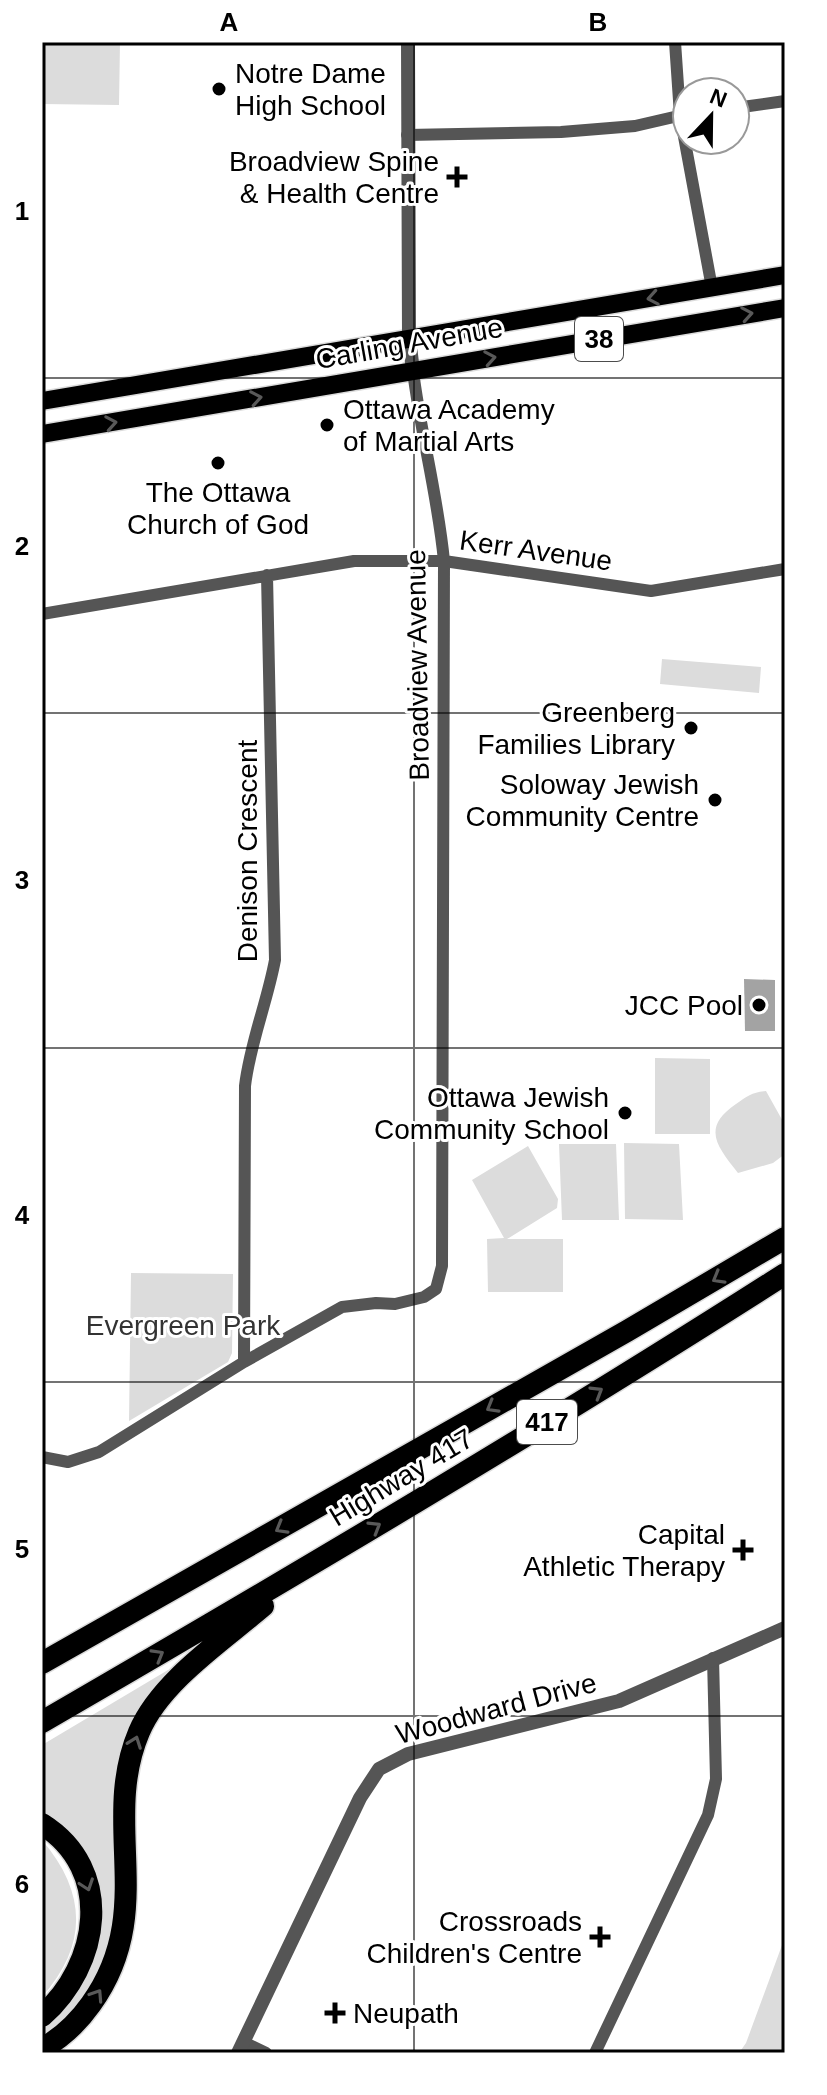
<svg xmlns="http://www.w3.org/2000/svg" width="827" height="2095" font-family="Helvetica,sans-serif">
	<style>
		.green { fill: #dcdcdc }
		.water { fill: #a3a3a3 }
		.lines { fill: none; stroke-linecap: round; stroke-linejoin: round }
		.primary-casing { stroke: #dbdbdb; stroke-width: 21 }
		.motorway-casing { stroke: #dbdbdb; stroke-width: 25 }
		.minor { stroke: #555; stroke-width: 12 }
		.tertiary { stroke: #555; stroke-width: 14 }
		.primary { stroke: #000; stroke-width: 18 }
		.motorway { stroke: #000; stroke-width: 22 }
		.oneway { stroke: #595959 }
		.grid { fill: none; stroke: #000; stroke-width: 2; stroke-opacity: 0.55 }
		.poi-dot { fill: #000; stroke: #fff; stroke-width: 3 }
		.labels { text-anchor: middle; stroke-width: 6; stroke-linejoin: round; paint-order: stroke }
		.shield { fill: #fff; stroke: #4c4c4c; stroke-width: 2 }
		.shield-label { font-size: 26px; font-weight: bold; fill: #000 }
		.poi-label { font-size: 28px; fill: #000; stroke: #fff; text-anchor: end }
		.street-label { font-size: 28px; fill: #000; stroke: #fff }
		.park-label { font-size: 28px; fill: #333; stroke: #fff }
		.neatline { fill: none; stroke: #000; stroke-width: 3 }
		.grid-label { font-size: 26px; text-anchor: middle; font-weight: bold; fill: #000 }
	</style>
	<rect width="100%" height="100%" fill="#fff"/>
	<path class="green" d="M42,42H120L119,105L42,104Z
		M662,659L761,667L759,693L660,684Z
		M655,1058L710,1059V1134H655Z
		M766,1091L785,1125V1154L773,1163L738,1173C717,1146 701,1128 736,1104C747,1096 753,1092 766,1091Z
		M624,1143L679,1144L683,1220L625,1219Z
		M559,1144H616L619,1220H562Z
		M528,1146L558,1199L557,1208L507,1239H563V1292H488L487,1239L504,1238L472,1180Z
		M131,1273L233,1274L232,1353L228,1362L129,1421Z
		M168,1670L172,1672L135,1716L119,1915L109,1952L84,1999L42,2041V2024L99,1919L50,1817L42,1813V1745Z
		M42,1840C87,1893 88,1945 42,1997Z
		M785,1937V2053H739L746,2043Z"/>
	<path class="water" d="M744,979L775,980V1031H745Z"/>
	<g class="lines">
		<g class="primary-casing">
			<path id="primary" d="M42,401L785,275
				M42,434L785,308"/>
		</g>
		<g class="motorway-casing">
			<path id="motorway" d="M42,1663L627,1331L785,1238
				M42,1722C292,1577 541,1430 785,1274
				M42,1824C115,1870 100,1965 42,2016
				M42,2049C61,2038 79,2021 91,2004C158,1911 100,1824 139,1732C160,1682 222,1641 263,1606"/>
		</g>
		<path class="minor" d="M675,42L680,115L712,288
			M735,108L785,101
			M407,135L561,132L635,126L687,114
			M42,614L354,561H444L651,591L785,569
			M244,1362L245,1086C250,1043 267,1003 275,960L267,575
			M42,1457L68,1462L99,1452L244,1362L342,1307L376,1303L395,1304L424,1297L436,1289L442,1266L444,561C438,497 421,435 413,371
			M243,2042L266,2053
			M595,2053L708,1815L716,1779L713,1658"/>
		<path class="tertiary" d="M408,42L409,338L413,371
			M238,2053L360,1798L379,1769L408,1754L619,1701L785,1628"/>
		<use href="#primary" class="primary"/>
		<use href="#motorway" class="motorway"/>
	</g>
	<defs><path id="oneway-chevron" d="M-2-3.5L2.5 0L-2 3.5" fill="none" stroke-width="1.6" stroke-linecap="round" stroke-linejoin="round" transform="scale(2)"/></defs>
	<g class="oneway">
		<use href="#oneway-chevron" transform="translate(653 298) rotate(170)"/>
		<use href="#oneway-chevron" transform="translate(747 314) rotate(-10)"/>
		<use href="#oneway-chevron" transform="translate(490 358) rotate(-10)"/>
		<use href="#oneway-chevron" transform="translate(256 398) rotate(-10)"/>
		<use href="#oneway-chevron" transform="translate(111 423) rotate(-10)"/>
		<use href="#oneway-chevron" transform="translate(718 1278) rotate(150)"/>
		<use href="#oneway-chevron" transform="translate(597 1392) rotate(-31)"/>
		<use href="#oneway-chevron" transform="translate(492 1407) rotate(150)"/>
		<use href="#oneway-chevron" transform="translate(375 1527) rotate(-31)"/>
		<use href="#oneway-chevron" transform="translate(281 1528) rotate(150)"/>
		<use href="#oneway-chevron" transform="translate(158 1655) rotate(-30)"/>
		<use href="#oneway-chevron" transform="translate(135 1742) rotate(-70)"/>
		<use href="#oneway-chevron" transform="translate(87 1885) rotate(71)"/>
		<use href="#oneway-chevron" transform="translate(97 1995) rotate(-57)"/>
	</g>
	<path class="grid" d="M414,42V2053M42,378H785M42,713H785M42,1048H785M42,1382H785M42,1716H785"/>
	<g class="poi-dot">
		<circle cx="219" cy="89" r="8"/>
		<path d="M453 165h8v8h8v8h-8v8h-8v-8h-8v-8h8z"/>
		<circle cx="327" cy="425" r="8"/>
		<circle cx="218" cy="463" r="8"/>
		<circle cx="691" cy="728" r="8"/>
		<circle cx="715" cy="800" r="8"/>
		<circle cx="759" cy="1005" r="8"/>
		<circle cx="625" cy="1113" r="8"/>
		<path d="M739 1538h8v8h8v8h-8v8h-8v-8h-8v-8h8z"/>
		<path d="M596 1925h8v8h8v8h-8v8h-8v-8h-8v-8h8z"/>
		<path d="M331 2001h8v8h8v8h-8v8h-8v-8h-8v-8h8z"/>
	</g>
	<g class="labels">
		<g class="shield">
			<rect x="575" y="317" width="48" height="44" rx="6"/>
			<rect x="517" y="1400" width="60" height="44" rx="6"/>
		</g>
		<g class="shield-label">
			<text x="599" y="348">38</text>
			<text x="547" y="1431">417</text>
		</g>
		<g class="poi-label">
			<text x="235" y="83" text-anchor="start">Notre Dame<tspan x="235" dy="32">High School</tspan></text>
			<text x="439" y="171">Broadview Spine<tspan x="439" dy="32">&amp; Health Centre</tspan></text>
			<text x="343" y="419" text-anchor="start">Ottawa Academy<tspan x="343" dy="32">of Martial Arts</tspan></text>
			<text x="218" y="502" text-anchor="middle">The Ottawa<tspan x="218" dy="32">Church of God</tspan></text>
			<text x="675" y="722">Greenberg<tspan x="675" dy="32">Families Library</tspan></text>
			<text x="699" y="794">Soloway Jewish<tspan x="699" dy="32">Community Centre</tspan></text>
			<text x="743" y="1015">JCC Pool</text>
			<text x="609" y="1107">Ottawa Jewish<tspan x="609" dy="32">Community School</tspan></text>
			<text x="725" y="1544">Capital<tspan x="725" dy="32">Athletic Therapy</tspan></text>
			<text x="582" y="1931">Crossroads<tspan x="582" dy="32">Children's Centre</tspan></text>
			<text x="353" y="2023" text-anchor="start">Neupath</text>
		</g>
		<g class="street-label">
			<text transform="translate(409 343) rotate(-10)" y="10">Carling Avenue</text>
			<text transform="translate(536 550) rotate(8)" y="10">Kerr Avenue</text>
			<text transform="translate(417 665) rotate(-91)" y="10">Broadview Avenue</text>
			<text transform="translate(247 851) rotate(-90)" y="10">Denison Crescent</text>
			<text transform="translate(401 1477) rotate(-31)" y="10">Highway 417</text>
			<text transform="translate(496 1708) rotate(-15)" y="10">Woodward Drive</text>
		</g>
		<g class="park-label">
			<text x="183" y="1335">Evergreen Park</text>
		</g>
	</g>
	<rect width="827" height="2095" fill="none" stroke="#ffffff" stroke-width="88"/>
	<g transform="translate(711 116) rotate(22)"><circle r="38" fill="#ffffff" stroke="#999999" stroke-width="2"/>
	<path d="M0-6L14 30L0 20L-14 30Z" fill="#000000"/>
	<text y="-12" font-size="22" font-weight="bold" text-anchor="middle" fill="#000000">N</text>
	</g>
	<rect x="44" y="44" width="739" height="2007" class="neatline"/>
	<g class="grid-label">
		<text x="229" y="31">A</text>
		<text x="598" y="31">B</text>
		<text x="22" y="220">1</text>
		<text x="22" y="555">2</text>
		<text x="22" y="889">3</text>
		<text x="22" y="1224">4</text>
		<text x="22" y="1558">5</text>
		<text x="22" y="1893">6</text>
	</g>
</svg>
